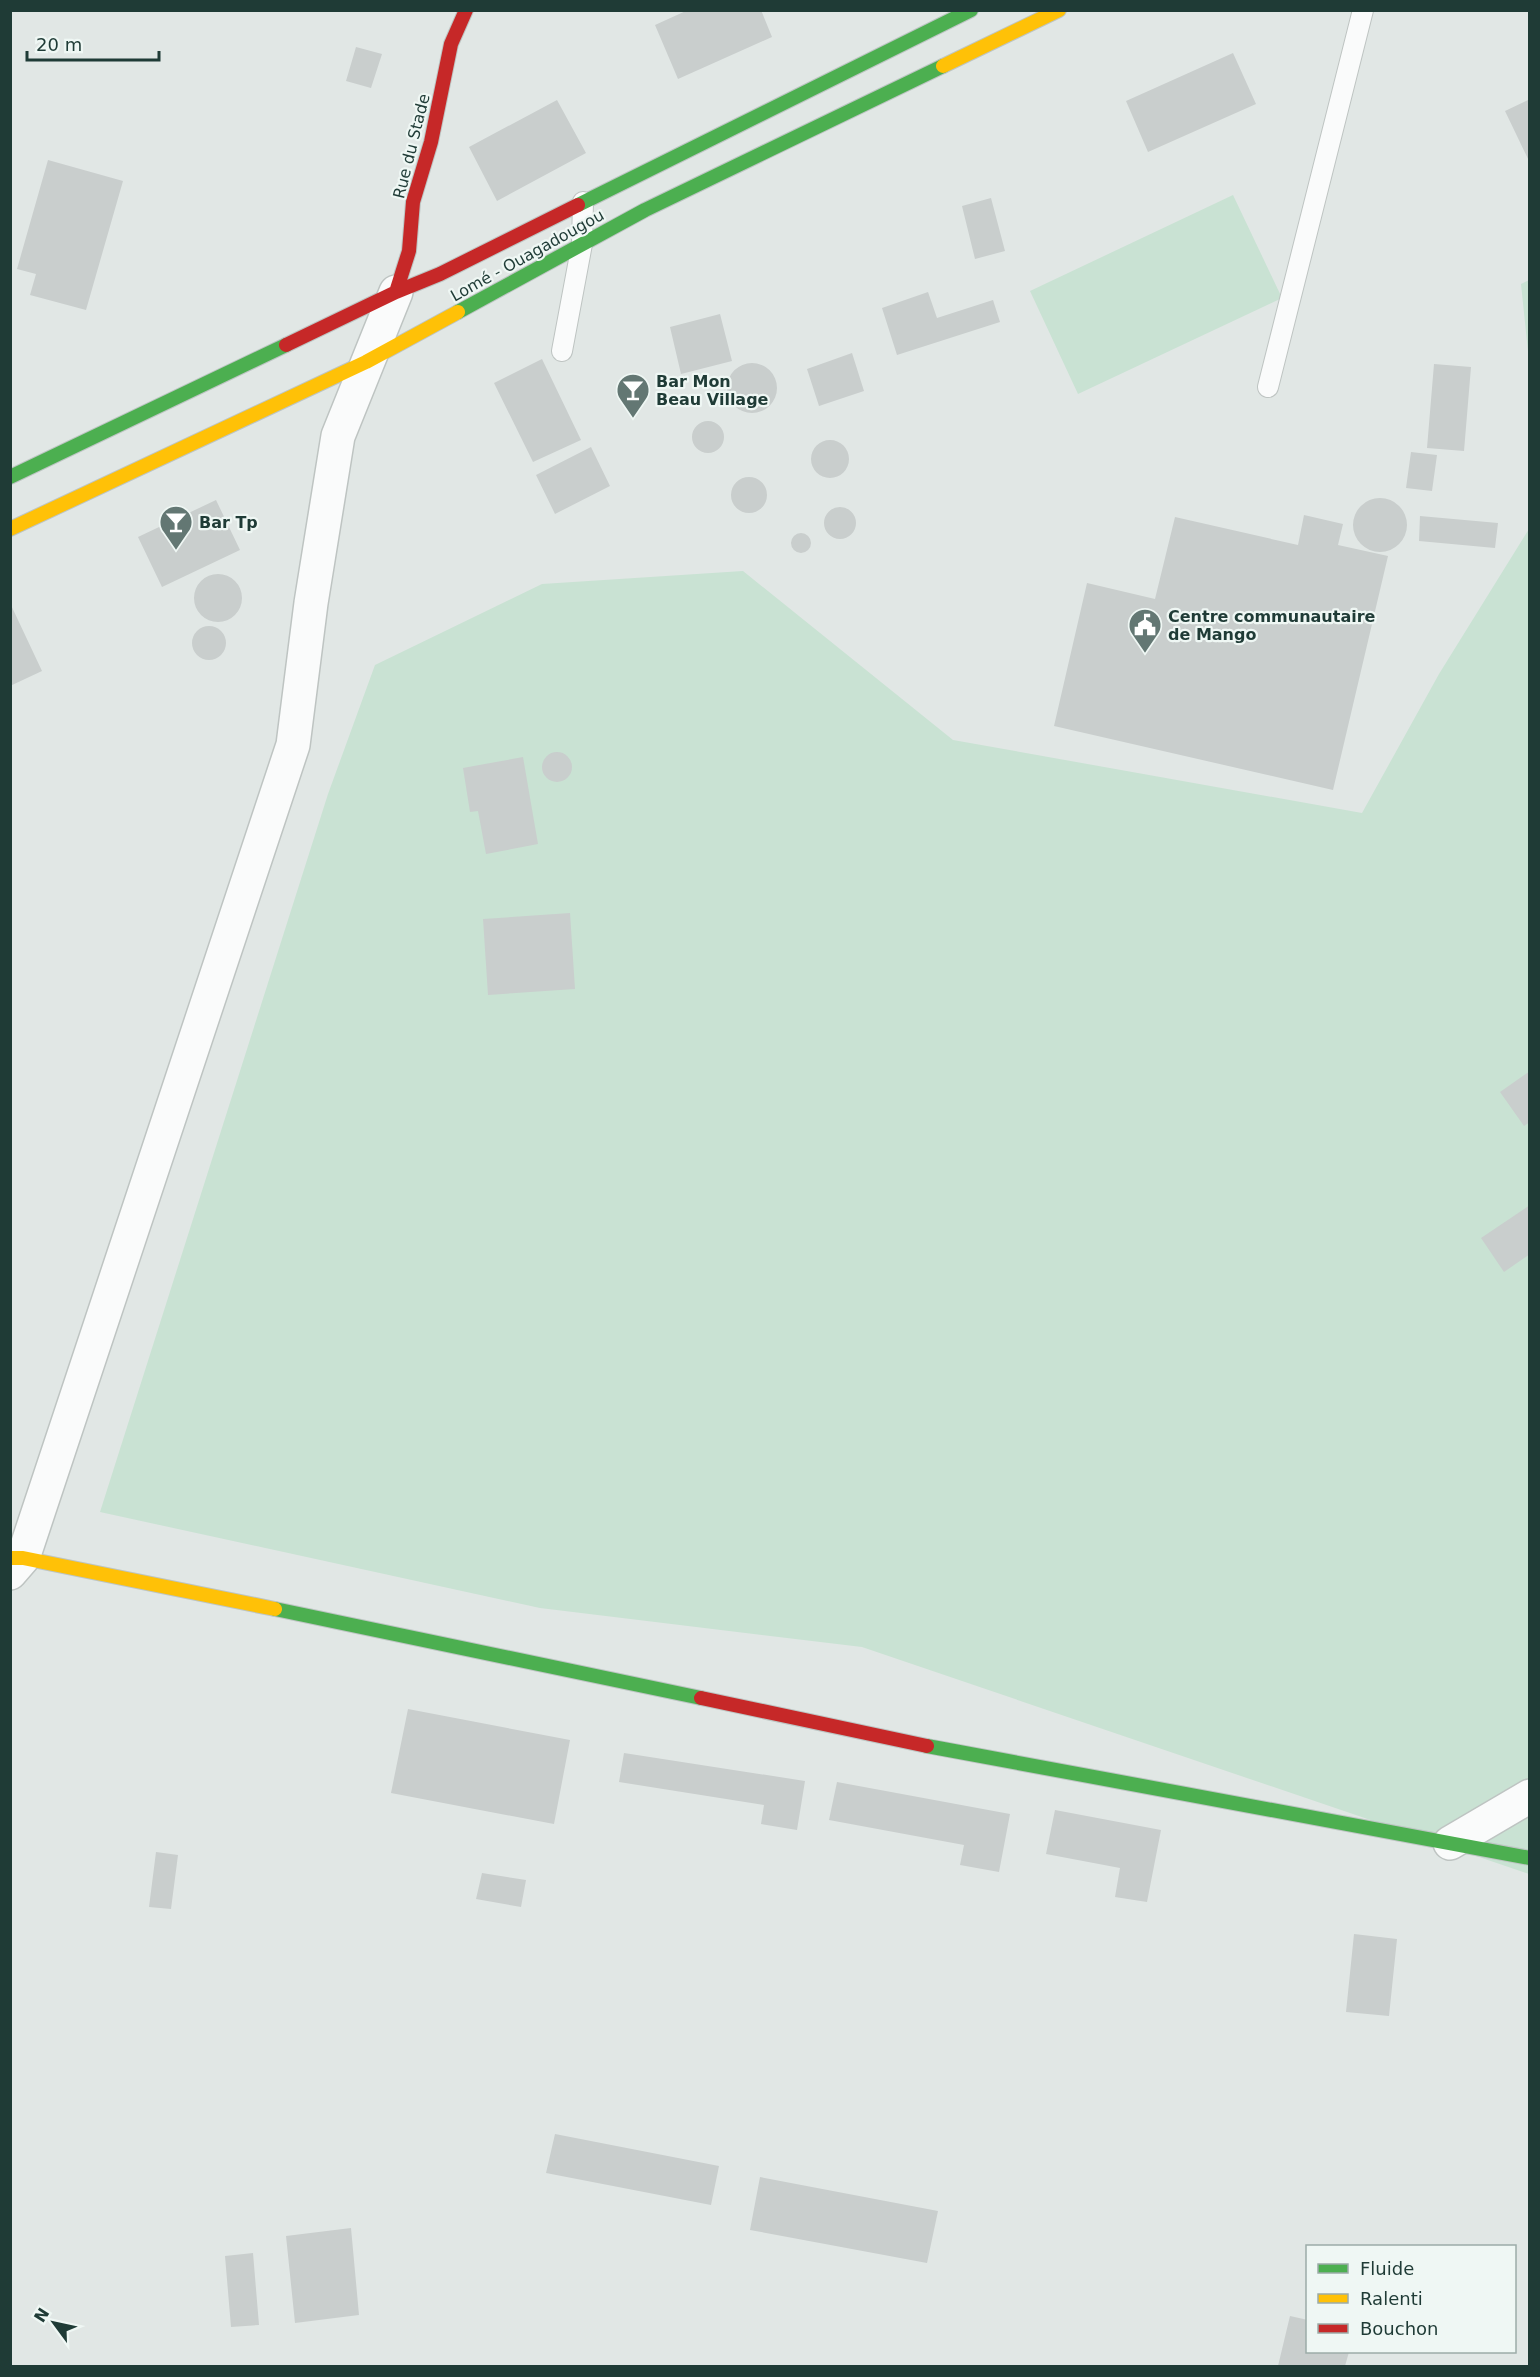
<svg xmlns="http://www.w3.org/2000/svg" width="1540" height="2377" font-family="'DejaVu Sans',sans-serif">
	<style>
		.green { fill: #c9e2d3 }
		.building { fill: #c9cecd }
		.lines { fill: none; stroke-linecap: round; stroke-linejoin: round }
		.lane-casing { stroke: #bec4c2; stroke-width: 22 }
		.street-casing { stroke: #bec4c2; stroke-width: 36 }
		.fast-casing { stroke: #bdc5c3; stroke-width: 16 }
		.slow-casing { stroke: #bdc5c3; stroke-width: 16 }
		.jam-casing { stroke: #bdc5c3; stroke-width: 16 }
		.lane { stroke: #fafbfb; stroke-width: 20 }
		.street { stroke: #fafbfb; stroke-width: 33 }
		.fast { stroke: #4caf50; stroke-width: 14 }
		.slow { stroke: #ffc107; stroke-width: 14 }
		.jam { stroke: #c62828; stroke-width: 14 }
		.labels { text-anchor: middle; stroke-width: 4.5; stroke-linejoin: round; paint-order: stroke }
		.street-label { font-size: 16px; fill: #1f3b36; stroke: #eff7f4 }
		.poi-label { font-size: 16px; font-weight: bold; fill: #1f3b36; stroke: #eff7f4; text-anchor: start }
	</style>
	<rect width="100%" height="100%" fill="#e1e7e5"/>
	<path class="green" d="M1233,195L1282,298L1078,394L1030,291Z
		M1529,280V361L1521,284Z
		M1529,529V1874L862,1647L540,1608L100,1512L328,794L375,665L542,584L743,571L953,740L1362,813L1439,674Z"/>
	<path class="building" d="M688,10H761L772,37L678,79L655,25Z
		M356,47L382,54L371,88L346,81Z
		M1233,53L1256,104L1148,152L1126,101Z
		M1530,99V163L1505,111Z
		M557,100L586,153L497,201L469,147Z
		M48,160L123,181L86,310L30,295L36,274L17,269Z
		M991,198L1005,251L975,259L962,206Z
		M928,292L937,318L993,300L1000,322L897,355L882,308Z
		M720,314L732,361L681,374L670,327Z
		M852,353L864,391L819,406L807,369Z
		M542,359L581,440L533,462L494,383Z
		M727 388a25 25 0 1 1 50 0a25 25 0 1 1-50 0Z
		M1434,364L1471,367L1464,451L1427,448Z
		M692 437a16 16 0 1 1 32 0a16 16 0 1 1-32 0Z
		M811 459a19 19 0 1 1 38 0a19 19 0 1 1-38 0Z
		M591,447L610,486L555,514L536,475Z
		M1411,452L1437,455L1432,491L1406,488Z
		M731 495a18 18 0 1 1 36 0a18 18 0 1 1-36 0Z
		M1353 525a27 27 0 1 1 54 0a27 27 0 1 1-54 0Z
		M216,500L240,550L162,587L138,537Z
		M824 523a16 16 0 1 1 32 0a16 16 0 1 1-32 0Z
		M1304,515L1343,524L1338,545L1388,556L1333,790L1054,726L1087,583L1155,599L1175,517L1298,545Z
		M1420,516L1498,523L1495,548L1419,541Z
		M791 543a10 10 0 1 1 20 0a10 10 0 1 1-20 0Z
		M194 598a24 24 0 1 1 48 0a24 24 0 1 1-48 0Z
		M10,603L42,671L10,686Z
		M192 643a17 17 0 1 1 34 0a17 17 0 1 1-34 0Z
		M542 767a15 15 0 1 1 30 0a15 15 0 1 1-30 0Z
		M523,757L538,844L486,854L478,811L470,812L463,768Z
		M570,913L575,989L488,995L483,919Z
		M1530,1071V1122L1524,1126L1500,1092Z
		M1530,1205V1254L1504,1272L1481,1238Z
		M408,1709L570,1740L554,1824L391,1793Z
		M624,1753L805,1781L797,1830L761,1824L764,1805L619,1782Z
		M837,1782L1010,1814L999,1872L960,1865L964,1845L829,1820Z
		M1055,1810L1161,1830L1147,1902L1115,1897L1120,1868L1046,1854Z
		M156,1852L178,1855L171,1909L149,1907Z
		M482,1873L526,1880L521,1907L476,1899Z
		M1354,1934L1397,1939L1389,2016L1346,2012Z
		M555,2134L719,2166L711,2205L546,2173Z
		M760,2177L938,2211L927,2263L750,2230Z
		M351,2228L359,2315L295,2323L286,2236Z
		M253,2253L259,2325L231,2327L225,2256Z
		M1290,2316L1308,2320V2352H1349L1345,2366H1278Z"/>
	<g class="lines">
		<g class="lane-casing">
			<path id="lane" d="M562,351L582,244L583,202
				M1268,387L1363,10"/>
		</g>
		<g class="street-casing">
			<path id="street" d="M10,1573L23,1558L293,745L311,603L338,436L396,292
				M1450,1843L1530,1796"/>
		</g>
		<g class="fast-casing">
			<path id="fast" d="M578,205L971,10
				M458,312L645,210L943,66
				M10,477L286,345
				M275,1609L701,1698
				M927,1746L1530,1858"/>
		</g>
		<g class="slow-casing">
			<path id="slow" d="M943,66L1059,10
				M10,529L366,362L458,312
				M10,1558H23L275,1609"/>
		</g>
		<g class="jam-casing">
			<path id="jam" d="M396,292L409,251L413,202L431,142L451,44L466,10
				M286,345L396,292L440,274L578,205
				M701,1698L927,1746"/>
		</g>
		<use href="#lane" class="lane"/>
		<use href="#street" class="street"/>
		<use href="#fast" class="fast"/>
		<use href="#slow" class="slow"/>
		<use href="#jam" class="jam"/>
	</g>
	<defs>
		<g id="bar-pin" transform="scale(1.725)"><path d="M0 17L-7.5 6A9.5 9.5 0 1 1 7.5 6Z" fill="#637773" stroke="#eff7f4"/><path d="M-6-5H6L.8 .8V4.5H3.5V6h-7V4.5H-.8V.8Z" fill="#fff"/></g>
		<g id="civic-pin" transform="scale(1.725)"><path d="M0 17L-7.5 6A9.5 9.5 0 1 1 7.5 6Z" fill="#637773" stroke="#eff7f4"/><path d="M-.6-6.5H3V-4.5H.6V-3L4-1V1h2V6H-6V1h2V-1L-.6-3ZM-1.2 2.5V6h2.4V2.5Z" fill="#fff"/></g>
	</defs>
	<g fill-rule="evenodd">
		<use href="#bar-pin" x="633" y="390"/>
		<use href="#bar-pin" x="176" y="522"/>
		<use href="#civic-pin" x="1145" y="625"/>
	</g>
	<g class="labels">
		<g class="street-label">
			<text transform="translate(411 146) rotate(-76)" y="6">Rue du Stade</text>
			<text transform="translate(527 255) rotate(-29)" y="6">Lomé - Ouagadougou</text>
		</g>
		<g class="poi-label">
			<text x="656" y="387">Bar Mon<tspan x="656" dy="18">Beau Village</tspan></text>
			<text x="199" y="528">Bar Tp</text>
			<text x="1168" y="622">Centre communautaire<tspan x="1168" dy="18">de Mango</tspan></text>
		</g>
	</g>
	<rect width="1540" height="2377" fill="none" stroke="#1f3b36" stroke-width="24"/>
	<rect x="1306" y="2245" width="210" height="108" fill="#eff7f4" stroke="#9caca8" stroke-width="1.5"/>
	<rect x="1318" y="2264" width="30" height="9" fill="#4caf50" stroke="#9caca8" stroke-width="1.5"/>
	<text x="1360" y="2275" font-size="18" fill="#1f3b36">Fluide</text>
	<rect x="1318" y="2294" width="30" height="9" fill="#ffc107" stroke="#9caca8" stroke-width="1.5"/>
	<text x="1360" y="2305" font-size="18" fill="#1f3b36">Ralenti</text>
	<rect x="1318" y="2324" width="30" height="9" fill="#c62828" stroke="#9caca8" stroke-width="1.5"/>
	<text x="1360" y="2335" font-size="18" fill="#1f3b36">Bouchon</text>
	<g transform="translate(54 2323) rotate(303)" stroke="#eff7f4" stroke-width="4.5" paint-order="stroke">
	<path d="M0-4.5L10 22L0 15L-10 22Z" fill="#1f3b36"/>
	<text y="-9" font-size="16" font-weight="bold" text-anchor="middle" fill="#1f3b36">N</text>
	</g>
	<path d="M27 51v9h132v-9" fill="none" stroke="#1f3b36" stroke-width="3"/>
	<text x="36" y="51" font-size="18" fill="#1f3b36" stroke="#eff7f4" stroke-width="4.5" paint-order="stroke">20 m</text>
</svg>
